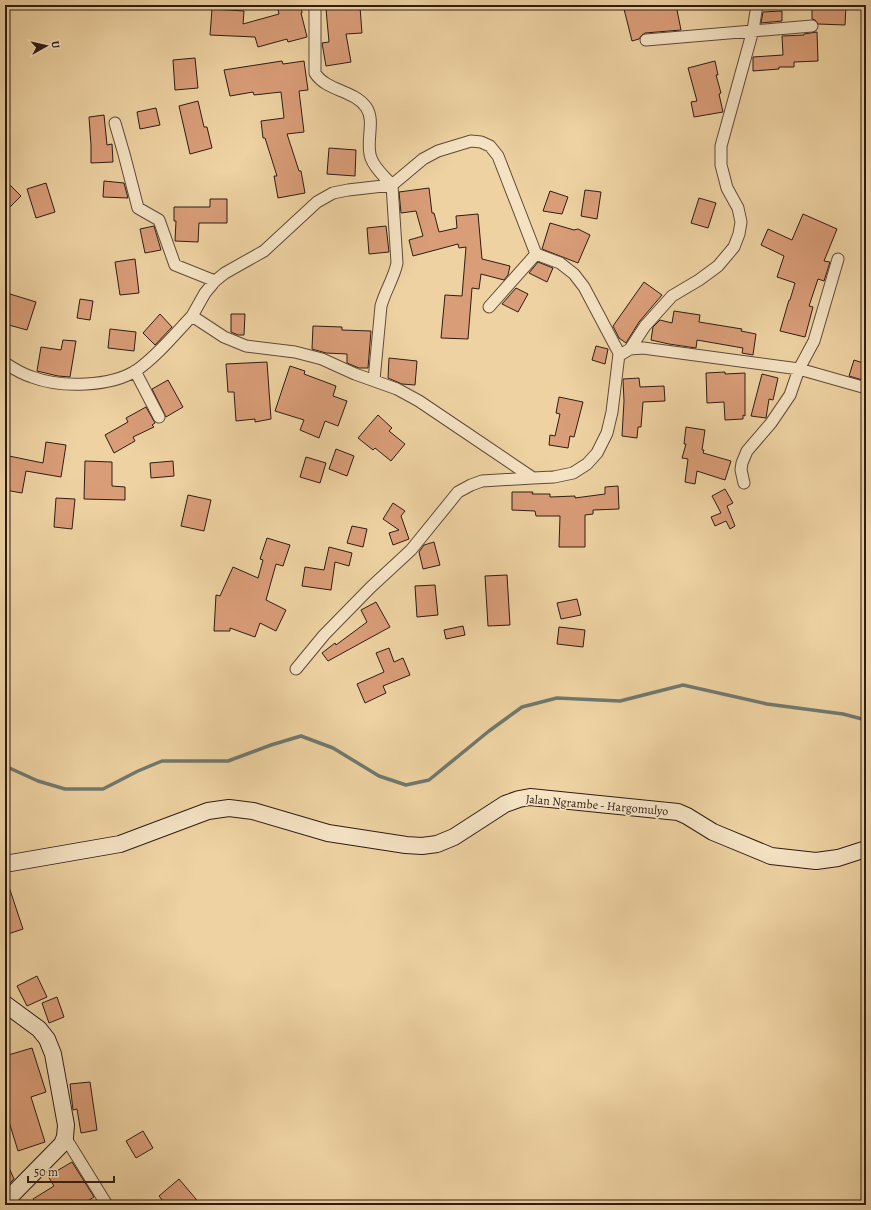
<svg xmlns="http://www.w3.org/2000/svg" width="871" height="1210" font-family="Alegreya,serif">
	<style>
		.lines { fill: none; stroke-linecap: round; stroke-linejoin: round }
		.stream { stroke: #6f786f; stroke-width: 3.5 }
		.building { fill: #d99d78; stroke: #2e1c14 }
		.street-casing { stroke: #5e4a38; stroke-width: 13 }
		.secondary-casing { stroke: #2e1c14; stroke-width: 18 }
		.street { stroke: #f4e2c3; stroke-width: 11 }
		.secondary { stroke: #f4e2c3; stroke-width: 16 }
		.labels { text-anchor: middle; stroke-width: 3.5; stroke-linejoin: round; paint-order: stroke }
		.street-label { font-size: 12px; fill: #2e1c14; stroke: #f4e2c3 }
	</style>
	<rect width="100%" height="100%" fill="#eed2a2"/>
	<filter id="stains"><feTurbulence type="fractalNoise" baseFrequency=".005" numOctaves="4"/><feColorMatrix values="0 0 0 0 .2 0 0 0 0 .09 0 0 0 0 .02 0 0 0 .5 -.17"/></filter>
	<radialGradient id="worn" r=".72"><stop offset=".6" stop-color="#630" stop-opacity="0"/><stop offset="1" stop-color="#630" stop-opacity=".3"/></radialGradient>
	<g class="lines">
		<path class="stream" d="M5,766L38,781L65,789H103L138,771L162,761H228L271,745L301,736L333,748L379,776L406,785L429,780L489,731L522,707L557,698L620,701L683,685L767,704L843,714L866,720"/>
	</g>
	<path class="building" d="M277,5H301L302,13H301L307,37L288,42L287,39L258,47L255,37L210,35L212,9L244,11L243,24L279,14Z
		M638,5H676L681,30L645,33L642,35L639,39L632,41L624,9Z
		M812,5L846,6L845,25L818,24L815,20L812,19Z
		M360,7L362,33L346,34L351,62L326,66L322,43L329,42L326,9Z
		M782,11V21L761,23L763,12Z
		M817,32L818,61L794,62V67H779V69L753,71V57L783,55L782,36L804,35V34Z
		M195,58L198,88L175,90L173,60Z
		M282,61L283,64L304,61L308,90L299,91L304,132L287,134L299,171H301L305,193L278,198L274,176H277L265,138H263L261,121L284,118L281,92L254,95L253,92L230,96L224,70Z
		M715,61L718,75H716L721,93L719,94L723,112L694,117L691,102L697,101L688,68Z
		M198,101L204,127H207L212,148L190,154L179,106Z
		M156,108L160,125L140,129L137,112Z
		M104,115L107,145L112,144L113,162L91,163V145L89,117Z
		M329,148L356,150L355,176L327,174Z
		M5,180L21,196L5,212Z
		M104,181L124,183L128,198L103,197Z
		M46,183L55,212L36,218L27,189Z
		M429,188L432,213H434L439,232L457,228L456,216L478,214L482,259L510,266L508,275L504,280L481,274L479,289L472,288L468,339L441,338L445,295L462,296L466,247L459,248L458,244L413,256L409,240L423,236L416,211L401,213L399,192Z
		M585,190L601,192L597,219L581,216Z
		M550,191L568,197L562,214L543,211Z
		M699,198L716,203L708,228L691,223Z
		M210,199H227V223H199L198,242L175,241L176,221H174V207H210Z
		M803,214L837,229L824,261L830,262L824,281L818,279L809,306L813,307L805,337L780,331L789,300H790L795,283L777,277L784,256L761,245L768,229L792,240Z
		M550,223L574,230L578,229L590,235L578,263L542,249Z
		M154,226L161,250L145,253L140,229Z
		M386,226L389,252L369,254L367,228Z
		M135,259L139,293L120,295L115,262Z
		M538,262L553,268L547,282L529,273Z
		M644,282L662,295L639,322L626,343L619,338L613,326Z
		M516,288L528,294L518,312L502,304Z
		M10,294L36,302L27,330L5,324V313Z
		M80,299L93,301L90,320L77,318Z
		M674,311L700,315L699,322L742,329L741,331L756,334L753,355L742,353L743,348L697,340L696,348L669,344L651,340L653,327L660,320L672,323Z
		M160,314L172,327L155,345L143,333Z
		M231,314H245L244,335H238L231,332Z
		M313,326L342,327V330L371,331L368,368H359L347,363V354L326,353L312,349Z
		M110,329L136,332L134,351L108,348Z
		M63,340L76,341L70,377L58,376L37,371L41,347L61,350Z
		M596,346L608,349L605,364L592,360Z
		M389,358L417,361L415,385L402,384L388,378Z
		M854,360L866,364V381L849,376Z
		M267,362L271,419L255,422V419L236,421L234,392H228L226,364Z
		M290,366L305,371L304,374L336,386L333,396L347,401L338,426L325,421L319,438L300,430L304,420L275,411Z
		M725,372V374L745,373V416L743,415V419L725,420L724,402L707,403L706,373Z
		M762,374L778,378L773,400L769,399L766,418L751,416Z
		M639,378L640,387L664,386L665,401L643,402L641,427H638L637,438L622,436L624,401L623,379Z
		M168,380L183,407L166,417L152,389Z
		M559,397L583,402L574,437L570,436L568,448L549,445L550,435L555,436L560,414L556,413Z
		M146,407L155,423L152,425L154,427L133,437L135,441L114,453L105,435L128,422L126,418Z
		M378,415L392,428L389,431L405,444L391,461L375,448L373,450L358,438Z
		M686,427L705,430L702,450H704L703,453L731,461L725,480L697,471L695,484L685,482L688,459L682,458L686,444H684Z
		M46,442L66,445L61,477L26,471L22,493L5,490V476L9,456L43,463Z
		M336,449L354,456L347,476L329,469Z
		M306,457L326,463L320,483L300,477Z
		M85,461L112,462V486L125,487V500L84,499Z
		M173,461L174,476L151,478L150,463Z
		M618,486L619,509L593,510V514L585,515V547H559L560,516H536L535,511L512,510V492H533L532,494H550V497L575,496V498L605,494V487Z
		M725,489L733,503L727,506L735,526L730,529L726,521L715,526L711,517L721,513L712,496Z
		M188,495L211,500L204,531L181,526Z
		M56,498L75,499L72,529L54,527Z
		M393,503L405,511L401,516L409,539L393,545L389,533L399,530L383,519Z
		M352,526L367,529L363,547L347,543Z
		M267,538L290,545L283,566L276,564L266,600L286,610L276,631L260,623L255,637L230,628V631H214L216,595L220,596L233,567L258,578L263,560L260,559Z
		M434,542L440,565L423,569L419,552L424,545Z
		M329,547L352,553L349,566L335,562L331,590L302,586L305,567L324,570Z
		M507,575L510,625L488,626L485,576Z
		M435,585L438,615L417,617L415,586Z
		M577,599L581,615L561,619L557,603Z
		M376,602L390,627L328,661L322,653L335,643L336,645L367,622L361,610Z
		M463,626L465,635L446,639L444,630Z
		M559,627L585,630L583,647L557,644Z
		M389,648L394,662L403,658L410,675L383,686L386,693L365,703L357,684L384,672L376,653Z
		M7,881L23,929L5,935V882Z
		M37,976L47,997L27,1006L17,986Z
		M57,997L64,1017L49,1023L42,1003Z
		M32,1048L46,1092L31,1097L45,1142L18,1151L6,1112L10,1111L5,1096V1056Z
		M90,1082L97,1130L81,1133L77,1109L73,1110L70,1084Z
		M143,1131L153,1148L136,1158L126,1141Z
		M5,1159L14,1179L5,1188Z
		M72,1162L94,1197L81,1205H37L33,1199L54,1186L48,1176Z
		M179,1179L201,1205H166L159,1196Z"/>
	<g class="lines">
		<g class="street-casing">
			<path id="street" d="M315,5V73C326,91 354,90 366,107C376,121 365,142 371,158C375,169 384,176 392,185
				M646,40L812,26
				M115,123L124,154L138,208L159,220L175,265L215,281
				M489,307L536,254
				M192,316L205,293L215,281L225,273L264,251L317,202L333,193L348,190L392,185
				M630,349L645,326L672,296L699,280L718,266L734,247L739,234L741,222L738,208L727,188L721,165V146L753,30L757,5
				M5,363C14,369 22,374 32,377C61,388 111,387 137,370C158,355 174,335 192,316L224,337L246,346L295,352L322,359L355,374L397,389L419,401L533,478L554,477L573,473L587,464L597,453L607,433L612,412L619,354L620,355L630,349L643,348L799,369L866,388
				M135,371L159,417
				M374,380L381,306C385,291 394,278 397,263L392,185L423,159L438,151L471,141L481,142L490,146L498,156L536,254L560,263L574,274L584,287L620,355
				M744,483L741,470L742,463L747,451L771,423L790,395L799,369L814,341L838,259
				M296,669L324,635L371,587L411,550L458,492L471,485L482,481L533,478
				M65,1137L107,1205"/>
		</g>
		<g class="secondary-casing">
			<path id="secondary" d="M5,864L120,844L208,811L229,808L253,811L328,833L406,845L422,846L437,844L454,837L505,804L519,799L530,797L678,812L687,816L713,832L771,856L816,861L838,858L866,849
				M5,1004L39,1029L47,1039L53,1054L66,1125L65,1137L62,1144L5,1202"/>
		</g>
		<use href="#street" class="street"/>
		<use href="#secondary" class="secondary"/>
	</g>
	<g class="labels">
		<g class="street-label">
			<text transform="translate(597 805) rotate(5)" y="4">Jalan Ngrambe - Hargomulyo</text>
		</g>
	</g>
	<rect width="871" height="1210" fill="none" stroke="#eed2a2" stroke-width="20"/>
	<rect x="6" y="6" width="859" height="1198" fill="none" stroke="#2e1c14" stroke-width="2"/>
	<rect x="10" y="10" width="851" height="1190" fill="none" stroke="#2e1c14"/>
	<g transform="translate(46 46) rotate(82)" stroke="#f4e2c3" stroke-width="3" paint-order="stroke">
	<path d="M0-3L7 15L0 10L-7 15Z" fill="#2e1c14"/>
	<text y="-6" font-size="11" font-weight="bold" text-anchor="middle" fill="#2e1c14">U</text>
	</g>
	<path d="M28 1176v6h86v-6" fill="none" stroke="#2e1c14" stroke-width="2"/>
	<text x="34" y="1176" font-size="12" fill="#2e1c14" stroke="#f4e2c3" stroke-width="3" paint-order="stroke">50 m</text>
	<rect width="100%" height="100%" filter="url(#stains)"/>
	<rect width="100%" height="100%" fill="url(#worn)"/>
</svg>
